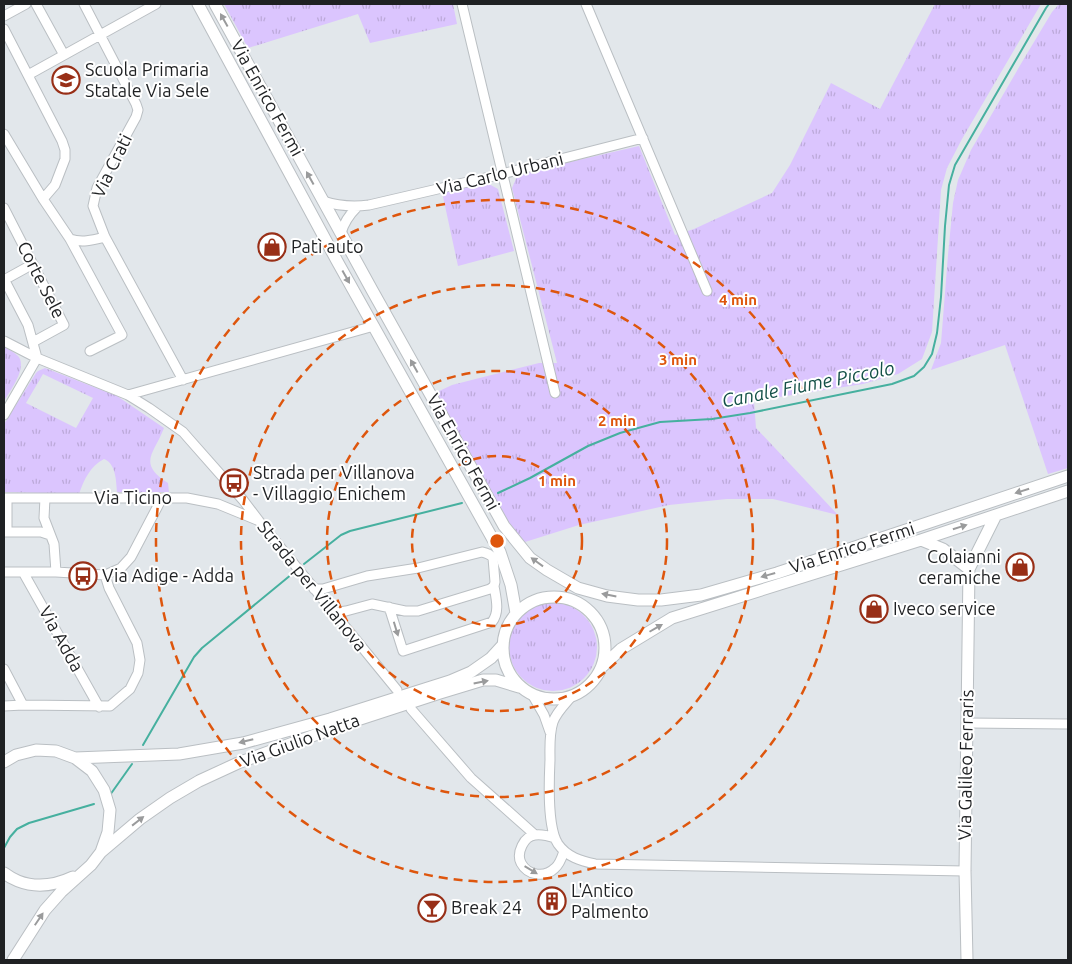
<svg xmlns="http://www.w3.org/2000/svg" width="1072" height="964" font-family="Ubuntu,sans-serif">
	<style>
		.grass { fill: url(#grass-tufts); fill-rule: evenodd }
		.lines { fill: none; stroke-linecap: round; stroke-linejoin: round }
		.stream { stroke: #46b09f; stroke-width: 2 }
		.street-casing { stroke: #babfc3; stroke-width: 11 }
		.secondary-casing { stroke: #babfc3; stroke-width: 13 }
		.street { stroke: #fff; stroke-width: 9 }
		.secondary { stroke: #fff; stroke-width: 11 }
		.oneway { fill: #9a9b9c }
		.ring { fill: none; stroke: #de560d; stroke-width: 2.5; stroke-dasharray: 9 6 }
		.labels { text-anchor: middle; stroke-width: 4; stroke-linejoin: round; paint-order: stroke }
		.poi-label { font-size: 18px; fill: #1f2123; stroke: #fff; text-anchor: start }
		.street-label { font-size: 18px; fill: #1f2123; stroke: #fff }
		.water-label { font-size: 19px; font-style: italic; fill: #135047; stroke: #fff }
		.centre { fill: #de560d; stroke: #fff; stroke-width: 2.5 }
		.ring-label { font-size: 15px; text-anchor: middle; font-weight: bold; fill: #de560d; stroke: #fff; stroke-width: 4; stroke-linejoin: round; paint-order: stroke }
	</style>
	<defs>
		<pattern id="grass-tufts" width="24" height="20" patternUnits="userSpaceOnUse" patternTransform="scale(1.25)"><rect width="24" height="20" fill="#dbc5fe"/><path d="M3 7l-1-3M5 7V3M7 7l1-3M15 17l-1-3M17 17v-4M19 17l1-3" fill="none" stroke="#bca9d9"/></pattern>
	</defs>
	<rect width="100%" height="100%" fill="#e2e7eb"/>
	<path class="grass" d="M224,4H453L457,24L370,43L358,14L248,48Z
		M935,4H1041L962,139L947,168L941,190L932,332L922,359L898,374L863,384L754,401L756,428L838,515L773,499H727L669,505L579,525L525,542L516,534L500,510L435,393L452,385L539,363H557L512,188L518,174L639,146L675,235L694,229L772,193L790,165L831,83L880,109Z
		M1059,4H1068V468L1048,474L1005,345L931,370L941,343L948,255L953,203L958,180L971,150L1022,62L1052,12Z
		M485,182L498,189L514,251L458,266L442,192Z
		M4,347C8,349 14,352 18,356C28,367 10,391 4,401Z
		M45,368L117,396L164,428C154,454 137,463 168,483L169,492H117C116,480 116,464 104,459C90,466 84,480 79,494L4,492V424L36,373L38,371ZM43,374L93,398L76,428L26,403Z
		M509 647a44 44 0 1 1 88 0a44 44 0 1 1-88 0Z"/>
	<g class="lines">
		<path class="stream" d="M498,493L530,478L588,446L620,433L660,422L712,419L750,413L892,384L914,376L924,367L932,354L937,333L941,297L945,226L949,185L955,165L1046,8L1049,4
			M304,564L341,535L350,531L462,503
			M143,745L194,657L202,648L292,574
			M110,795L132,764
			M4,848L10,837L17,829L29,823L94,804"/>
		<g class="street-casing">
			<path id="street" d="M36,4L64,55
				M84,4L136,104L138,110L136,117L97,188L93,206L105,237L183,380
				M462,4L555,393
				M586,4L707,291
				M4,16L26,4
				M4,29L62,141L65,150V159L55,185L43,199
				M28,75L156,4
				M4,134L43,199L70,239C82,243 93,240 105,237
				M323,201C338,206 353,207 369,205L502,174L643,138
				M4,208L64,325L33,342
				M341,233C344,222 349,215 357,207
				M70,239L122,335L90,351
				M4,279L28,325L37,358
				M4,280L33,264
				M4,341L37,358L128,395L149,408L183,432L190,440L243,500L259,521L397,690
				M128,395L374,326
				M4,415L37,358
				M4,498H187L218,504L257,520
				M7,498V532
				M45,498L44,518L54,544L56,572
				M4,532H41L50,535
				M4,572H56L105,575L121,568L131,557L162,498
				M23,572L99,707
				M314,589H323L367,576L418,568L482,552C487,553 490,554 493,558L495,582L494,586L490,589L418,611H405L372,604L346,611L334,613
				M389,607L403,651L492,622C500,612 496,598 494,586
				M4,669L23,705
				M532,694L544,715L550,732
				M571,697C565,704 556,713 553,722C549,734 550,748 550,760C549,781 547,827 558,844C567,857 581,861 595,864L965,871
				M4,706L23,705L110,706L130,689L138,673L140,660L137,643L109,588L105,575
				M411,709L471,778L534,834
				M967,723L1068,724
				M555,838C549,836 542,834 535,835C524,836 516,853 521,863C528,876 545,878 555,868C560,864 562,857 564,851"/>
		</g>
		<g class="secondary-casing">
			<path id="secondary" d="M198,4L337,261L500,552L511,585L516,613
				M215,4L372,290L504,526L530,558L547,570L578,588L607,596L638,600H661L701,595L777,573L1068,476
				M921,540L943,549L969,569
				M503 648a51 51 0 1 1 102 0a51 51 0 1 1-102 0Z
				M603,666L621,649L672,618L921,540L1068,491
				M75,758L179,754L243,743L330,719L450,681L471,672L491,658L502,646
				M4,762L16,755L36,750L56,751L75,758L92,771L104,790L110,810L108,832L101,852L91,865L61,892L45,910L13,960
				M101,852L140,819L170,798L199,781L238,763L348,723L440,693L483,680H496L519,687
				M4,873C8,876 13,879 18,881C36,888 56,885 73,877
				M967,960L965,871L969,569L996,515"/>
		</g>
		<use href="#street" class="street"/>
		<use href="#secondary" class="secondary"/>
	</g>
	<defs><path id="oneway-solid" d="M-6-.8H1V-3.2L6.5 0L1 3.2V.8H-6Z" transform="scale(1.25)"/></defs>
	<g class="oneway">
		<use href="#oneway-solid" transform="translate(224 20) rotate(-119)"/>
		<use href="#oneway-solid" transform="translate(310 178) rotate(-119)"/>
		<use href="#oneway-solid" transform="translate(346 277) rotate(61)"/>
		<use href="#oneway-solid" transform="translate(414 366) rotate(-119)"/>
		<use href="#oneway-solid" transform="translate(1022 491) rotate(162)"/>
		<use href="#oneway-solid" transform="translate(960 527) rotate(-18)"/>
		<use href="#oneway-solid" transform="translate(537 562) rotate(-144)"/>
		<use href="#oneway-solid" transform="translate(768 575) rotate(164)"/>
		<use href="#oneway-solid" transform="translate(609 595) rotate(-169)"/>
		<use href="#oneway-solid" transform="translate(656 628) rotate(-30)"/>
		<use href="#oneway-solid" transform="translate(396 629) rotate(73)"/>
		<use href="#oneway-solid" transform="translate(481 682) rotate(-11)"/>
		<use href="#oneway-solid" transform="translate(246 741) rotate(166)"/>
		<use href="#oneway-solid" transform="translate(138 821) rotate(-38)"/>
		<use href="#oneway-solid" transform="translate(531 870) rotate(31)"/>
		<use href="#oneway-solid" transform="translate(39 919) rotate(-56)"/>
	</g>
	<g class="ring">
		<circle cx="497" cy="541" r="85"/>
		<circle cx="497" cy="541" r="170"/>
		<circle cx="497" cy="541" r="256"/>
		<circle cx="497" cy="541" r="341"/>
	</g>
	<defs>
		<g id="school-ring" transform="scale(1.4375)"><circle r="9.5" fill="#fff" stroke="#982f17" stroke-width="1.5"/><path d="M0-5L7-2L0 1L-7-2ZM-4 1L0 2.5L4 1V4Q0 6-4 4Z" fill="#982f17"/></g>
		<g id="shop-ring" transform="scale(1.4375)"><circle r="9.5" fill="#fff" stroke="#982f17" stroke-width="1.5"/><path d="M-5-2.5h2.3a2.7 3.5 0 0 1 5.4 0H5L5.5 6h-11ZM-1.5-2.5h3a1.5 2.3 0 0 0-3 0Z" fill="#982f17"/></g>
		<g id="bus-ring" transform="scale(1.4375)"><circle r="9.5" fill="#fff" stroke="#982f17" stroke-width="1.5"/><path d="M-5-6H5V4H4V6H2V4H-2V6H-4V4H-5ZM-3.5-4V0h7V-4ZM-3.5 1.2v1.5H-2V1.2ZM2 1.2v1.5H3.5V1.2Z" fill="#982f17"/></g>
		<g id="building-ring" transform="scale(1.4375)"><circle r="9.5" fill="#fff" stroke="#982f17" stroke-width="1.5"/><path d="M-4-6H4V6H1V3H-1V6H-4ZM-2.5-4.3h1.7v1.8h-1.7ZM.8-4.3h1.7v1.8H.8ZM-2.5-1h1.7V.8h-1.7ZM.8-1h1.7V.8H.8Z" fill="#982f17"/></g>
		<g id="bar-ring" transform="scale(1.4375)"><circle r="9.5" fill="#fff" stroke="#982f17" stroke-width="1.5"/><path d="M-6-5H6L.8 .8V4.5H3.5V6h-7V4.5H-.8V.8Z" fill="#982f17"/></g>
	</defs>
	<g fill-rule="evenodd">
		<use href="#school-ring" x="66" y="80"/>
		<use href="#shop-ring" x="272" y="247"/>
		<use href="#bus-ring" x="234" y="483"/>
		<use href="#shop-ring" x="1020" y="567"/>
		<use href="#bus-ring" x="83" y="576"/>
		<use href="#shop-ring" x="874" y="609"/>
		<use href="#building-ring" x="552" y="901"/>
		<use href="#bar-ring" x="432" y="908"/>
	</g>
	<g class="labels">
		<g class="poi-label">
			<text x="85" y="76">Scuola Primaria<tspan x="85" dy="21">Statale Via Sele</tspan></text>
			<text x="291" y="253">Patì auto</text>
			<text x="253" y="479">Strada per Villanova<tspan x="253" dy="21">- Villaggio Enichem</tspan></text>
			<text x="1001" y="563" text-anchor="end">Colaianni<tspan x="1001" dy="21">ceramiche</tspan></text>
			<text x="102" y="582">Via Adige - Adda</text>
			<text x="893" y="615">Iveco service</text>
			<text x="571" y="897">L'Antico<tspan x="571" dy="21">Palmento</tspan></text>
			<text x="451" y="914">Break 24</text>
		</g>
		<g class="street-label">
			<text transform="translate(267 98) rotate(61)" y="6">Via Enrico Fermi</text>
			<text transform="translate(112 166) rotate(-64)" y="6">Via Crati</text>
			<text transform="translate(500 174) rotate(-14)" y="6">Via Carlo Urbani</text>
			<text transform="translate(41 280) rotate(63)" y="6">Corte Sele</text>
			<text transform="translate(463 452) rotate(61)" y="6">Via Enrico Fermi</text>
			<text x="133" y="504">Via Ticino</text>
			<text transform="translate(852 548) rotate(-18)" y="6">Via Enrico Fermi</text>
			<text transform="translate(312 586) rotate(51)" y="6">Strada per Villanova</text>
			<text transform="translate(61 639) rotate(61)" y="6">Via Adda</text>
			<text transform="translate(300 741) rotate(-20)" y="6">Via Giulio Natta</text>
			<text transform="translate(966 765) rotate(-89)" y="6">Via Galileo Ferraris</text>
		</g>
		<g class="water-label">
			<text transform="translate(808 384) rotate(-11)" y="7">Canale Fiume Piccolo</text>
		</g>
	</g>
	<circle cx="497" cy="541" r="8" class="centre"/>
	<g class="ring-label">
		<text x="738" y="305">4 min</text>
		<text x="678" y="365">3 min</text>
		<text x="617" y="426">2 min</text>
		<text x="557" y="486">1 min</text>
	</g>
	<rect width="1072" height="964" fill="none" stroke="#1f2123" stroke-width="10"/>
</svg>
